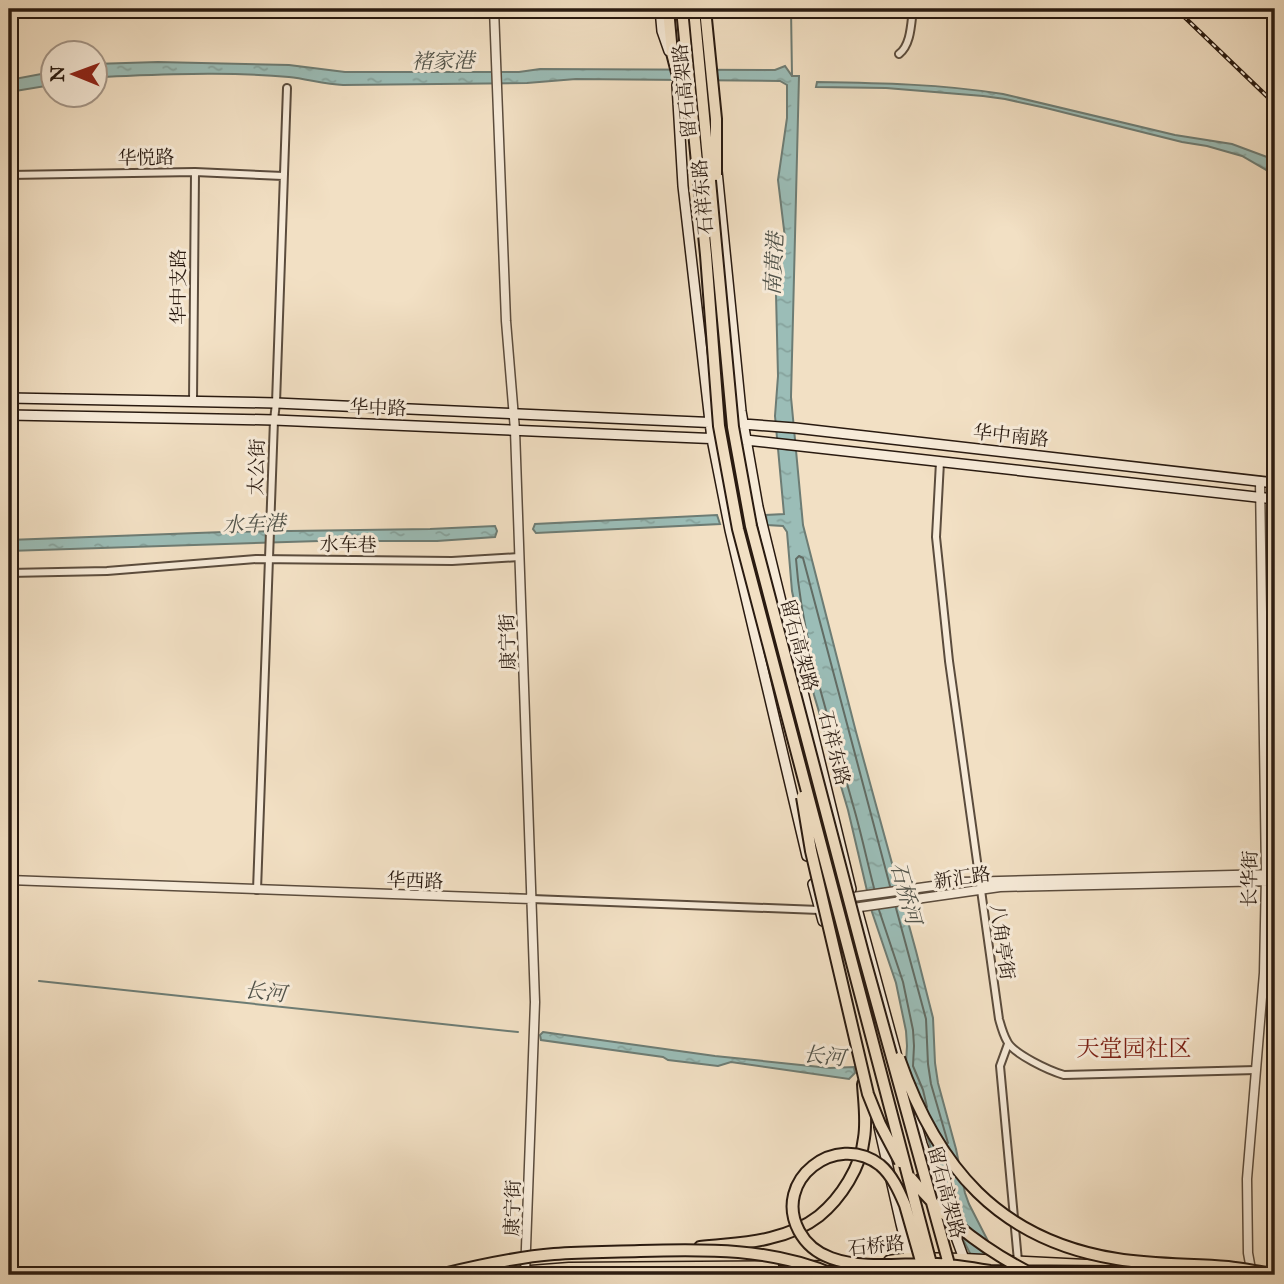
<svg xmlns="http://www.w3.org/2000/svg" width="1284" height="1284" font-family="'IM FELL Great Primer','Noto Serif SC',serif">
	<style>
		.water { fill: url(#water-ripples); stroke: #6d7c74; stroke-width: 2 }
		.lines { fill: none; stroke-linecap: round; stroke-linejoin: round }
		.shore { stroke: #626c64; stroke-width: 2 }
		.stream { stroke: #6d7c74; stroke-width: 2 }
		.minor-casing { stroke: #5b4c3d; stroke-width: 10 }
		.tertiary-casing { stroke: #5b4c3d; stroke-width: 11 }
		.secondary-casing { stroke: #291a10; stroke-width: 12 }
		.primary-casing { stroke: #291a10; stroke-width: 13 }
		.trunk-casing { stroke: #291a10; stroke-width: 14 }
		.minor { stroke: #f7ebd9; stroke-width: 6 }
		.tertiary { stroke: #f7ebd9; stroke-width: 8 }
		.secondary { stroke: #f7ebd9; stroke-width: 9 }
		.primary { stroke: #f2e0c4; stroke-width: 10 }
		.trunk { stroke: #f2e0c4; stroke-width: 10 }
		.rail-casing { stroke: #291a10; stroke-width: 4.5 }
		.rail { stroke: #f7ebd9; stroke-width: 2; stroke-dasharray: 5; stroke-linecap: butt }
		.trunk-bridge-casing { stroke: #291a10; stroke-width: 14; stroke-linecap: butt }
		.trunk-bridge { stroke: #f2e0c4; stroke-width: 10 }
		.labels { text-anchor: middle; stroke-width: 6; stroke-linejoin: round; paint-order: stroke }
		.street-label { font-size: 19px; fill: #291a10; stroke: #f7ebd9 }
		.water-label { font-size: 21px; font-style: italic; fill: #51534a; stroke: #f7ebd9 }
		.quarter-label { font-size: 23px; fill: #7a1f14; stroke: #f7ebd9 }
	</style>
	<defs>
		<pattern id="water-ripples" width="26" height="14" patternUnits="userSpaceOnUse" patternTransform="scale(1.75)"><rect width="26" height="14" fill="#9bbdb7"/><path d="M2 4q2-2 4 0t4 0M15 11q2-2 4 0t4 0" fill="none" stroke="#86a29c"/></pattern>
	</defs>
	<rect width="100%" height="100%" fill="#f2e0c4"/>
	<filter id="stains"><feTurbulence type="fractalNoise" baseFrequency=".00286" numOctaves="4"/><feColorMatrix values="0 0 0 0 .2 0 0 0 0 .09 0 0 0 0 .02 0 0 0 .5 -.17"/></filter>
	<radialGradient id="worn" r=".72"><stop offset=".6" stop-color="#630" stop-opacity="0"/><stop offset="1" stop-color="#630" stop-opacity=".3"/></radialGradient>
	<path class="water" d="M158,62L289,65L345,72H519L540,69L775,70L785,66L792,76H799L791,397L803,525L856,732L916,951L933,1018L935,1063L938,1083L956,1149L965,1193L969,1204L988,1241L993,1275H977L976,1265L950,1214L906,1063L907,1046L906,1031L896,983L872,912L848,810L814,695L792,591L787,532L783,526L767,525L766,515L784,514L775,416L778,376L776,294L785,238L778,180L787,118V85L780,81L576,79L527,83L343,85C325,84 307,79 289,77C225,71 159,75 95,77L94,64Z
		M52,72V85L9,92V80Z
		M817,82C879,83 941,84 1003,94L1175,135L1232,144L1275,160V175L1242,156L1207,146L1182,142L1046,108L1005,99L983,96L886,88L816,87Z
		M717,515L720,524L536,533L533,529L535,524Z
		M495,526L497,531L495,537L437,541H320L9,551V540L224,532L430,529Z
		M543,1032L715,1056L830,1068L854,1067L855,1073L849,1079L731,1062L718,1066L668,1060L663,1057L541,1040L540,1035Z"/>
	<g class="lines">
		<path class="shore" d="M874,888C867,861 861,832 853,805C831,724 802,643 796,559L799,556L803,558L890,886
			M896,908L926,1019L928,1064L931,1084L948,1143
			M879,910L903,982L913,1030L914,1046L913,1066L923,1090L927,1107"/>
		<path class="stream" d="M791,9L792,76
			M39,981L518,1032"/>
		<g class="minor-casing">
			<path id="minor" d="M899,54C911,45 911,24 913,9
				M9,175L195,172L283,176
				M193,401L195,172
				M940,462L936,537L949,661L999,1019C1001,1026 1003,1034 1007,1041C1013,1054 1050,1071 1064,1075L1256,1070
				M9,573L107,571L256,559L452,561L519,557
				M257,890L274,420L276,403L287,88
				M532,899L819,910
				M1008,1044L1000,1066L1018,1261"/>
		</g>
		<g class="tertiary-casing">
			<path id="tertiary" d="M494,9L506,321L515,430L535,1002L525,1275
				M9,880L532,899
				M832,905L853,897L962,882L1275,874
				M853,908L1000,887L1275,881
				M1252,1275L1248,1253L1247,1179L1264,973L1266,874L1260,481"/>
		</g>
		<g class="secondary-casing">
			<path id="secondary" d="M660,9L662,31L669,51
				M677,85L683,186L712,439L730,530L807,856
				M717,171L741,411L758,507L851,889
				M9,398L276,403L743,424L795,428L1275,483
				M9,415L274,420L746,440L1275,499
				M813,884L823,921
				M857,909L899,1064
				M906,1088L922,1144L964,1259L968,1275
				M879,1127L901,1224L914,1275
				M9,1252L14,1275"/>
		</g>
		<g class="primary-casing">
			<path id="primary" d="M889,1261L909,1258L964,1259L1146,1268
				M480,1275L569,1268L850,1266"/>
		</g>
		<g class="trunk-casing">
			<path id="trunk" d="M668,9L672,53L689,119
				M700,1247C723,1244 748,1244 770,1238C787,1234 805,1227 819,1216C841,1198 861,1167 864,1138C867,1120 864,1102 863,1084
				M1117,1272L1211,1275
				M569,1275H707L778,1272"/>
		</g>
		<use href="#minor" class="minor"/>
		<use href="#tertiary" class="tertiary"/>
		<use href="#secondary" class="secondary"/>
		<use href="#primary" class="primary"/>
		<use href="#trunk" class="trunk"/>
		<g class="rail-casing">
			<path id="rail" d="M1176,9L1275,104"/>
		</g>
		<use href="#rail" class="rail"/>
		<g class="trunk-bridge-casing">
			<path id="trunk-bridge" d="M682,9L706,255L719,426L738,529L934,1275
				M694,9L733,427L751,526L863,953L952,1275
				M705,9L716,119V175
				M802,797L811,851L868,1094L880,1124L900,1162
				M899,1058C937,1167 998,1240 1117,1259C1153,1265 1191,1264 1228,1267C1244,1269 1260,1272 1275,1274
				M911,1178C945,1221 986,1251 1034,1275
				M984,1271L1117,1272
				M778,1272L884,1271
				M439,1275C476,1266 516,1257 554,1254C583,1252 611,1252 640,1251C706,1249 772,1248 834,1275
				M925,1275L905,1205C899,1191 892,1175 880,1165C836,1131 772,1180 799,1231C806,1244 817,1253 831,1258C864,1270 902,1263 937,1264C954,1265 972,1268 990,1271"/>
		</g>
		<use href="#trunk-bridge" class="trunk-bridge"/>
	</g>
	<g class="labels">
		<g class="street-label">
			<text transform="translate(684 91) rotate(-96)" y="7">留石高架路</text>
			<text transform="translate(146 157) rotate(-1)" y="7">华悦路</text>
			<text transform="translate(702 197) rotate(-95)" y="7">石祥东路</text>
			<text transform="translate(178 287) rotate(-90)" y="7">华中支路</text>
			<text transform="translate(378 407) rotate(2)" y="7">华中路</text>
			<text transform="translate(1011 435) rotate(6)" y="7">华中南路</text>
			<text transform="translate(256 467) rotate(-88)" y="7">太公街</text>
			<text transform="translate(348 544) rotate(1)" y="7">水车巷</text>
			<text transform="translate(507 642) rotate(-92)" y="7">康宁街</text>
			<text transform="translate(800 645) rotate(75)" y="7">留石高架路</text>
			<text transform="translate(835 748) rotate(76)" y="7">石祥东路</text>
			<text transform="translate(962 877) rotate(-8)" y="7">新汇路</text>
			<text transform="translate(1249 879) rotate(-89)" y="7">长华街</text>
			<text transform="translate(415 880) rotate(2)" y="7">华西路</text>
			<text transform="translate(1003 942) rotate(82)" y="7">八角亭街</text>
			<text transform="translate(947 1192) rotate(75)" y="7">留石高架路</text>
			<text transform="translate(512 1208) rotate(-88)" y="7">康宁街</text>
			<text transform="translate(876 1245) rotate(-6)" y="7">石桥路</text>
		</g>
		<g class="water-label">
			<text transform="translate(443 61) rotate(-1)" y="7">褚家港</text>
			<text transform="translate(774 264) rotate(-87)" y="7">南黄港</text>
			<text transform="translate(254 524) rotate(-2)" y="7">水车港</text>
			<text transform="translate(906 893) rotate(75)" y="7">石桥河</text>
			<text transform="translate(265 992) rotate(6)" y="7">长河</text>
			<text transform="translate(824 1056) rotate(6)" y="7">长河</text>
		</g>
		<g class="quarter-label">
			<text x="1134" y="1056">天堂园社区</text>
		</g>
	</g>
	<rect width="1284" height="1284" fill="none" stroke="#f2e0c4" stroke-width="35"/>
	<rect x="10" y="10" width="1263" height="1263" fill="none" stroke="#291a10" stroke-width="3.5"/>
	<rect x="18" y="18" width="1249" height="1249" fill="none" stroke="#291a10" stroke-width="2"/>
	<g transform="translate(74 74) rotate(271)"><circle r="33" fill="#f7ebd9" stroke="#a59789" stroke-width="2"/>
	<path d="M0-5L12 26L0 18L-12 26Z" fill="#8f2418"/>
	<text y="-10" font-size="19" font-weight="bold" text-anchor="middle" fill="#291a10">N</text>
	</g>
	<rect width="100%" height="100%" filter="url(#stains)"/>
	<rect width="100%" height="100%" fill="url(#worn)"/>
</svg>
